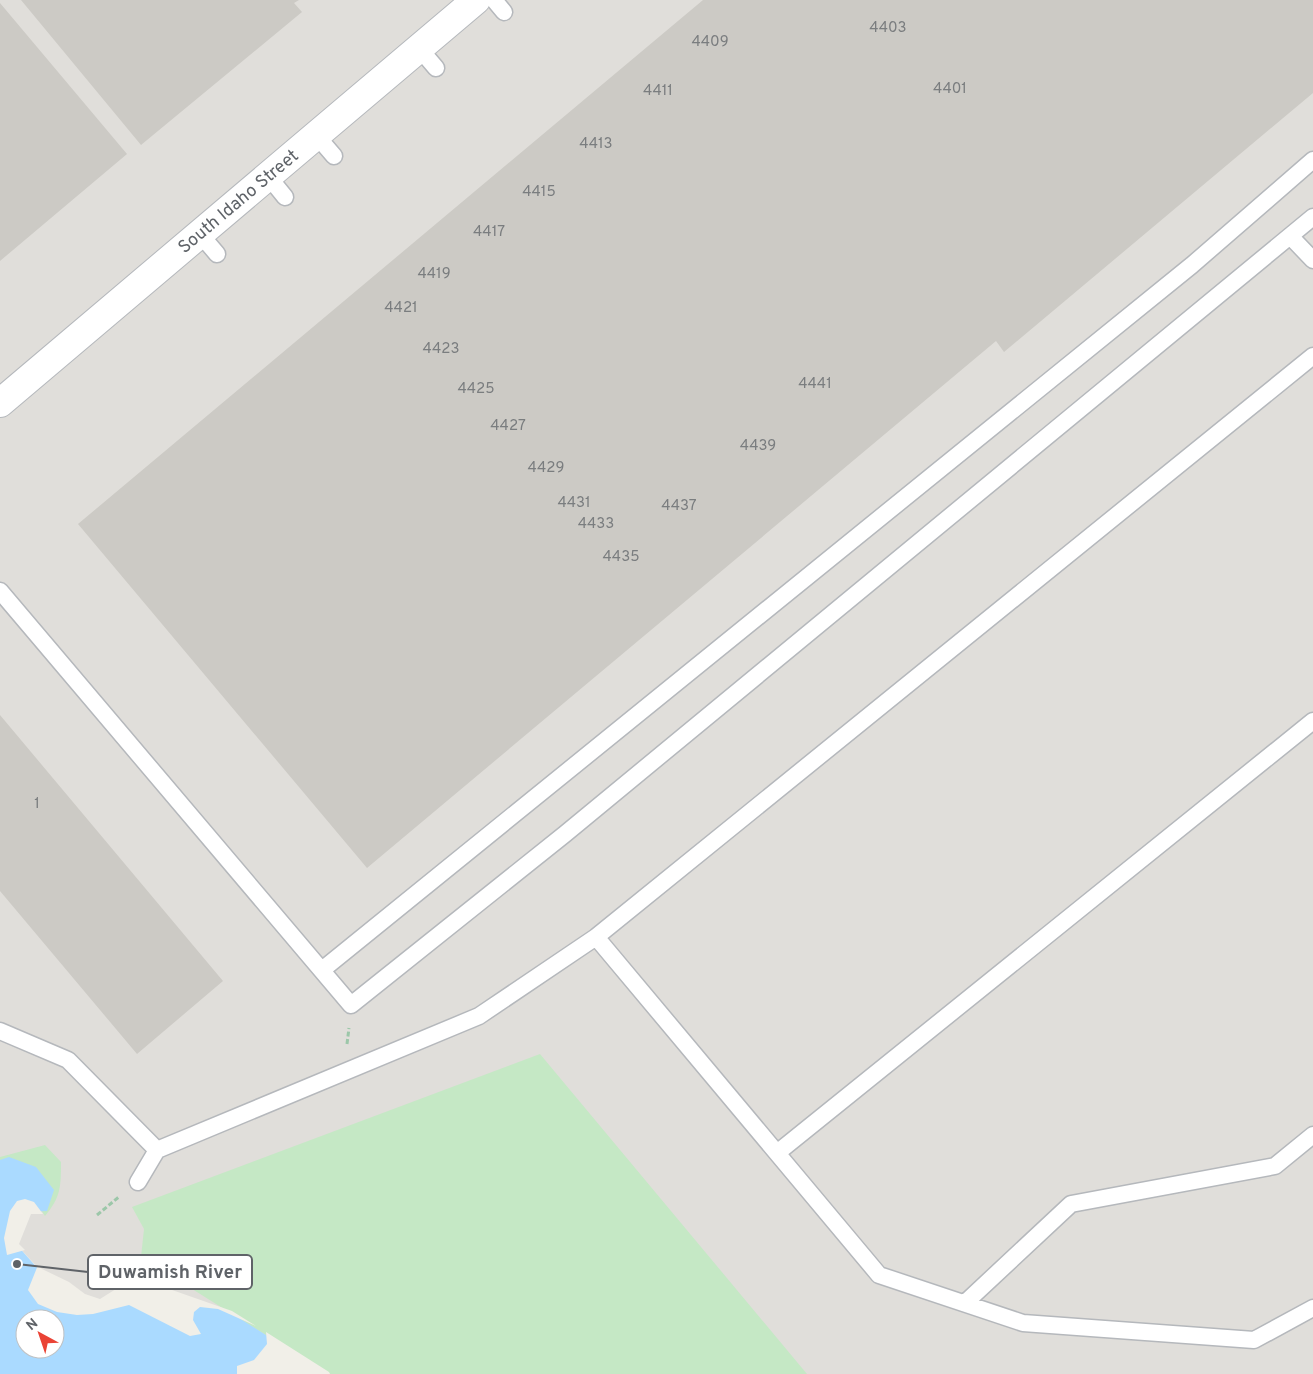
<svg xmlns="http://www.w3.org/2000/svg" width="1313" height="1374" font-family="Overpass,sans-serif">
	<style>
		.industrial { fill: #e0deda }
		.green { fill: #c5e8c5 }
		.water { fill: #aadaff; fill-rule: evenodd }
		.pier { fill: #f1efe8 }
		.building { fill: #cccac5 }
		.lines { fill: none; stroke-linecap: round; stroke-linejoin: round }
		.lane-casing { stroke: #b5b8bc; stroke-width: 19 }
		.street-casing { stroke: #b5b8bc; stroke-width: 30 }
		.path { stroke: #9cc7a9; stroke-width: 3; stroke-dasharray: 5 2.5; stroke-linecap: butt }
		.lane { stroke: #fff; stroke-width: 16 }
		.street { stroke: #fff; stroke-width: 28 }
		.labels { text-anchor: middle; stroke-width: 4; stroke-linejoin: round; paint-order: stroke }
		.number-label { font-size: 15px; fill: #7a7d7f }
		.street-label { font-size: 18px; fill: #5f6368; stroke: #fff }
		.leader { fill: none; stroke: #5f6368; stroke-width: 2 }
		.callout-dot { fill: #5f6368; stroke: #fff; stroke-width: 2 }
		.callout { fill: #fff; stroke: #5f6368; stroke-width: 2 }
		.callout-label { font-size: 19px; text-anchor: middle; font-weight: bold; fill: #5f6368 }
	</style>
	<rect width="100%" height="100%" fill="#f1efe8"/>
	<path class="industrial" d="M0,0H1313V1374H328L83,1297L40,1270L16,1244L0,1160Z"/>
	<path class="green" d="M540,1054L807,1374H328L141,1257L144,1229L132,1207Z
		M45,1145L61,1162C61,1186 61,1197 45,1216L39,1207L0,1219V1157Z"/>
	<path class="water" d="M9,1157L36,1167L54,1190L47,1211L29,1212L16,1244L40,1271L83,1297L100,1302L135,1279L231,1313L328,1374H0V1160ZM25,1319H55V1349H25Z"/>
	<path class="pier" d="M25,1199L34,1202L43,1214H31L19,1244L25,1250L7,1255L4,1238L10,1211L17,1201Z
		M38,1265L42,1269L69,1282L85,1294L100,1299L135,1277L232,1311L256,1326L218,1309L200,1307L194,1312L193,1320L201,1334L190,1336L129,1305L93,1314L77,1315L57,1312L38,1304L28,1290Z
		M266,1332L329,1372L330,1374H237V1366L254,1360L267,1344Z"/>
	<path class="building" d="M21,0H299L294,3L302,12L141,145Z
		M703,0H1313V93L1004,352L996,341L367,868L78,524Z
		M0,3L127,154L0,261Z
		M0,715L223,981L137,1054L0,891Z"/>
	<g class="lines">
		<g class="lane-casing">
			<path id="lane" d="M494,0L504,12
				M419,48L436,68
				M316,135L334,156
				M268,176L285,197
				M200,234L217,254
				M1290,236L1313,260
				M0,591L351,1005L565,834L1313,217
				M596,937L879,1275L1023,1323L1254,1340L1313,1308
				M322,970L1192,265L1313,160
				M0,1031L68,1060L157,1150
				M777,1153L1313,721
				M138,1182L157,1150L479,1016L596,937L1313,356
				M965,1303L1071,1204L1275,1166L1313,1135"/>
		</g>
		<g class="street-casing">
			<path id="street" d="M0,403L476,0"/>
		</g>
		<path class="path" d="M347,1044L349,1028
			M97,1215L120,1196"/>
		<use href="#lane" class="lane"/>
		<use href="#street" class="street"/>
	</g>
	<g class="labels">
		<g class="number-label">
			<text x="888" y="32">4403</text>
			<text x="710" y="46">4409</text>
			<text x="950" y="93">4401</text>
			<text x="658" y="95">4411</text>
			<text x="596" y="148">4413</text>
			<text x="539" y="196">4415</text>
			<text x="489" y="236">4417</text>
			<text x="434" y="278">4419</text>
			<text x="401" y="312">4421</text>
			<text x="441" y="353">4423</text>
			<text x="815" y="388">4441</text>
			<text x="476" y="393">4425</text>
			<text x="508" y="430">4427</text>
			<text x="758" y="450">4439</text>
			<text x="546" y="472">4429</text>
			<text x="574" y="507">4431</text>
			<text x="679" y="510">4437</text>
			<text x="596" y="528">4433</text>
			<text x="621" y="561">4435</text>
			<text x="37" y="808">1</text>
		</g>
		<g class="street-label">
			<text transform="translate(238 201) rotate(-40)" y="6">South Idaho Street</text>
		</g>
	</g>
	<path class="leader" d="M17 1264L88 1272"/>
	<circle class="callout-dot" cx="17" cy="1264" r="5"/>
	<rect class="callout" x="88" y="1255" width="164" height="34" rx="5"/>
	<g class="callout-label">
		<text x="170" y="1278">Duwamish River</text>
	</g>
	<g transform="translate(40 1334) rotate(320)"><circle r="24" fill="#ffffff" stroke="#bfc1c3"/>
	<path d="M0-4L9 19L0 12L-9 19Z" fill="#ea4335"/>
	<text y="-8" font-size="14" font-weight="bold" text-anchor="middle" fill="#5f6368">N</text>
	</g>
</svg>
